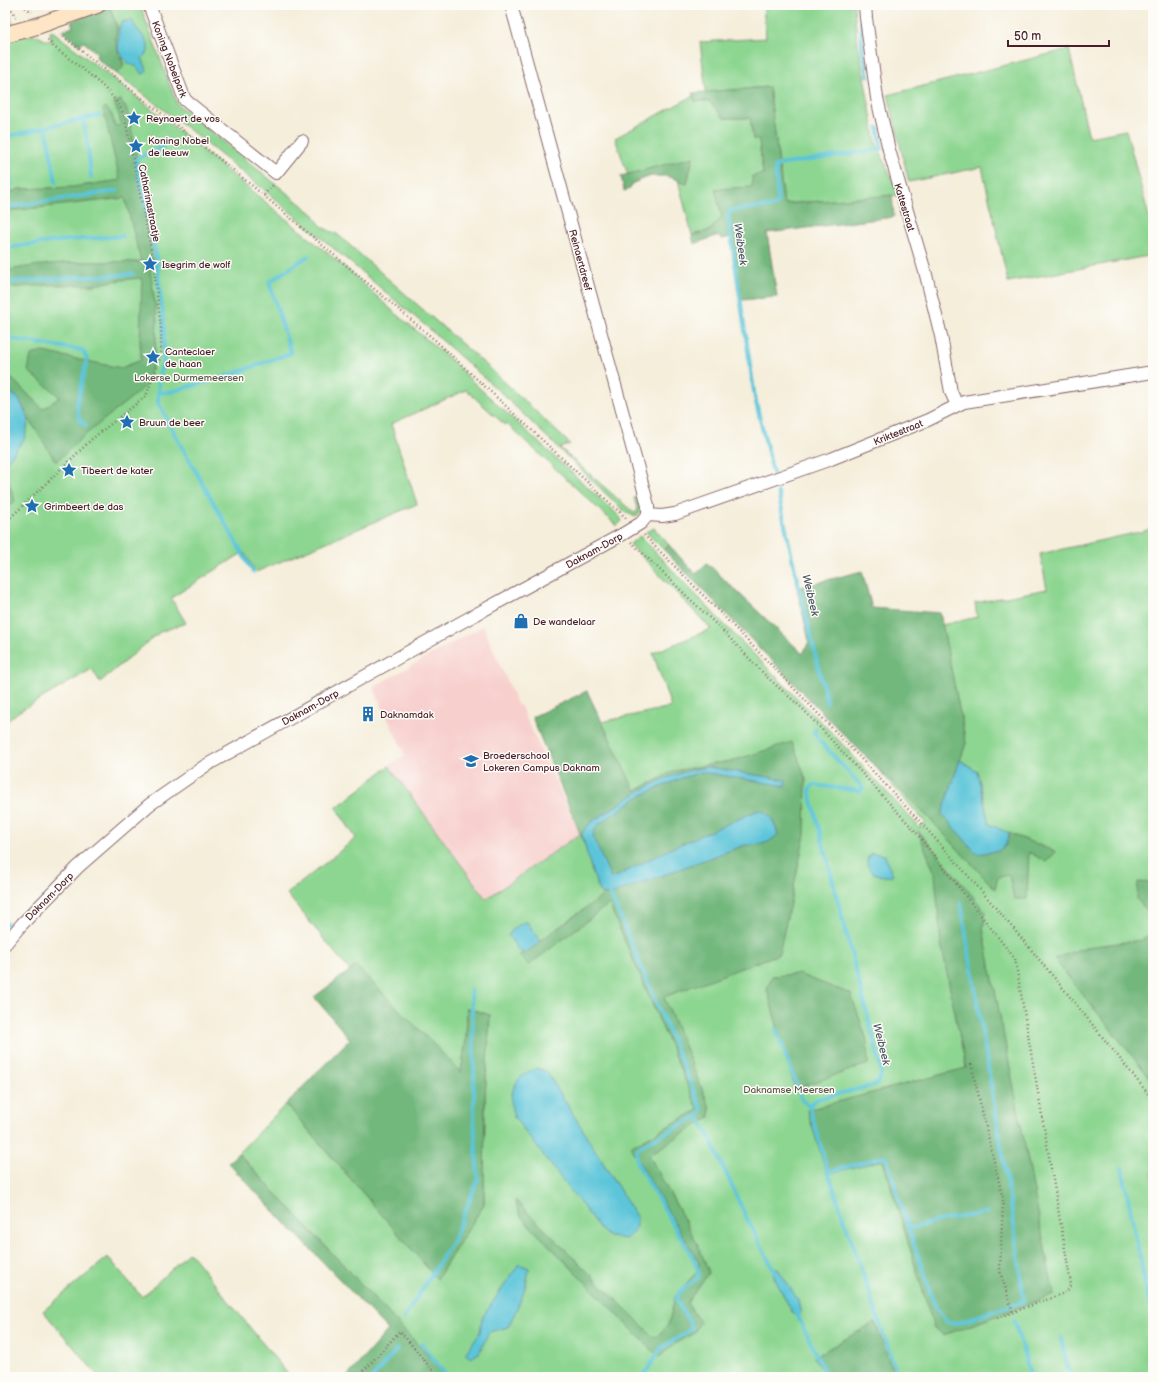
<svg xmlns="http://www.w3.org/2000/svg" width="1158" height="1382" font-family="'Balsamiq Sans',sans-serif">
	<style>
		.built { fill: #f7d0ce }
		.green { fill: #8dd691; stroke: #6c7a5e }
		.forest { fill: #72b77b; stroke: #5e6b53 }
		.water { fill: #5cc5d9; stroke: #537282 }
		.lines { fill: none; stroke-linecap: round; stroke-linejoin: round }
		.stream { stroke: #5cc5d9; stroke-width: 4 }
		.street-casing { stroke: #866769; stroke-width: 14 }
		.secondary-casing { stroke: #866769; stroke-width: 18 }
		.path { stroke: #866769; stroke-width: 2.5; stroke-dasharray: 1 3; stroke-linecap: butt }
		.street { stroke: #fff; stroke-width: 12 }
		.secondary { stroke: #fde5c5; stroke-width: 16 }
		.labels { text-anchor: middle; stroke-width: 3; stroke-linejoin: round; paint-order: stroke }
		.street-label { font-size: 10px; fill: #4a1f2b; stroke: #fdfcf7 }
		.poi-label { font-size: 10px; fill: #4a1f2b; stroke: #fdfcf7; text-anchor: start }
		.park-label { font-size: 10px; fill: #5e564a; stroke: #fdfcf7 }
		.water-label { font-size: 11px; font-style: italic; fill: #505968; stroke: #fdfcf7 }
	</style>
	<rect width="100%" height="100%" fill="#fdfcf7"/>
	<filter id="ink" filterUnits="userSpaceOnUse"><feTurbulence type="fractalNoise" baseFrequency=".025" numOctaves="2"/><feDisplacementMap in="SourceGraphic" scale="8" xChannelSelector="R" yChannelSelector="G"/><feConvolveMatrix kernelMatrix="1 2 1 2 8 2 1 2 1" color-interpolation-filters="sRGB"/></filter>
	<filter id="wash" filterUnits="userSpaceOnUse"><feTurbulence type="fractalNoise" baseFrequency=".012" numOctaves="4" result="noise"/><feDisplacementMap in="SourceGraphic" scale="16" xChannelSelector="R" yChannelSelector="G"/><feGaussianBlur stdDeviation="0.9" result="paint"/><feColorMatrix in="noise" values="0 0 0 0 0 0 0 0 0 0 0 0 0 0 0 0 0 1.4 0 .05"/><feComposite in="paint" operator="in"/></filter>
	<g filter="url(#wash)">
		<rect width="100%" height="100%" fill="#f5eedb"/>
		<path class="built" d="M483,626L518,706L520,705L580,834L486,899L389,766L405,755L373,687Z"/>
		<path class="green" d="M115,5H140L177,104L314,215C317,221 321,227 328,230C331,232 334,232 337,234L494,372L570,444L560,448L634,513L638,511L634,498L638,496L642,510L639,514L635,517L624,511L498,390L427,327L263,189L186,127L117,74L124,65L118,51L116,39L117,27L110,7Z
			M763,5H854L857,38L876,142L899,195L784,204L769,87L706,92L700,42L766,38Z
			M5,8L10,12L12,22L23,37C42,31 36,40 52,41L50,35L51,30L157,113L347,269L394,312L450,359L474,383L619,516L622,521L617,526L508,425L504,424L466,390L391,424L417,504L256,572L244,552L171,598L186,623L160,632L100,682L92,669L18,712L5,723Z
			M1069,49L1089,137L1126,130L1153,232V255L1008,282L982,167L909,182L888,95Z
			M693,96L695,101H709L724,118H751L753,139L759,140L763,174L753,187L709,231L692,235L678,180L687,183L693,158L628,175L615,138Z
			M654,528L669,545L664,550L646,532Z
			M1153,529V1377H354L400,1326L238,1153L286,1104L437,1278L484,1204L485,1097L490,1015L467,1008L466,1039L461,1073L356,966L350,971L287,894L356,838L336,808L389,766L486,899L580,834L587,822L634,791L602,722L671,707L653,653L711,629L630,544L640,536L717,617L833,734L920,828L925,822L866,756L930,819L989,824L977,771L960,760L966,743L942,625L977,617L975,603L1047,589L1040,554Z
			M189,1252L290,1377H99L43,1311L108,1257L142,1297Z"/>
		<path class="forest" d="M110,7L117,27L116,39L118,51L124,66L117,74L96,58L97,53L84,42L79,45L62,31L73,27L71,21Z
			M769,87L784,204L892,195L894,217L767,233L777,297L742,300L731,237L723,239L716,236L694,244L692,235L709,231L722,217L715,189L752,187V176L763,174L759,140L753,139L750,118H724L709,101H695L692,93Z
			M121,100L127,110L130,122L158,267L150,268L157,320L155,355L147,385L85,435L56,462L29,419L19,399L5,388V372L43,409L60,397L28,371L31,355L43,352L121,368L141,360L140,340L142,278L120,280L94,285H54L5,288V271C50,261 95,261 141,262L125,198L10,211L5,195L19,189L73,187L120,180L103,109L106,107L112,115L115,126L121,125L119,115L114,103Z
			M693,157L687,183L666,176H651L633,183L630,189L624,191L621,176Z
			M5,477L8,480L15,501L5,510Z
			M669,545L695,574L707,563L803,654L809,641L797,588L862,571L872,608L940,613L966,743L942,814L1006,845L1009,833L1056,852L1046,862L1029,852L1027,899H1014L1009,875L998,877L995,889L930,819L849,740L664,550Z
			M587,691L635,791L674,771L735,760L792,742L806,779L805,835L779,954L664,997L710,1108V1117L649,1155L698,1245L709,1272L687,1303L700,1322L694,1333L679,1341L659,1357L521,1217L515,1200L655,1338L668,1325L675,1297L698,1270L699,1263L630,1147L698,1110L609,904L529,965L519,956L605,894L532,717Z
			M918,831L986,912L983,928L1054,1295L944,1335L934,1328L883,1160L827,1174L807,1110L966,1068L941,944L935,874Z
			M1138,882L1153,883V922L1149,914L1137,899Z
			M1153,931V1082L1054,959L1086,947L1142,940Z
			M356,966L461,1072L466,1039L467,1008L490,1015L485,1097L484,1204L437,1279L286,1104L350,1039L314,997Z
			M798,974L851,994L867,1041L868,1064L795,1089L767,990L772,976Z
			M238,1153L423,1350L448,1377H347L388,1330L228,1163Z
			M875,1322L895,1377H827L814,1357Z"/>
		<path class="water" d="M129,20H132C136,32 151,39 148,52L142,58L147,70L145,73L142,74L137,67L128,63L125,61L118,48L119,27L122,22Z
			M5,388L19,399L29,419L25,438L9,459L5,462Z
			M960,760L977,771L989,824L1009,833L1006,845L998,851L977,854L942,814Z
			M708,767L786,780L785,786L702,772L682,778L638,797L598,825L594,831L593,837L611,878L617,876L674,847L759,810C770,811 775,824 778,834C768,845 760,845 745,845L609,895L601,894L592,872L582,835C585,825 597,818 606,813C637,791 670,772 708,767Z
			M871,853L885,855L887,863L893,874L891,876C880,877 866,873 867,860Z
			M524,922H527L539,939V943L525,953L519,951L508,935L513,929Z
			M537,1068L547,1072L637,1218L635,1230L626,1239L609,1237L601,1230L514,1117C509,1101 510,1088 522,1076C526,1072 532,1070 537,1068Z
			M519,1264L529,1268C527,1290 517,1308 508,1327L489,1332L479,1353L471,1358L465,1354L480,1332L482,1318Z
			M775,1269H778L798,1300L801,1314L796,1316L792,1312L775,1279L773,1272Z"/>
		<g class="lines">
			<path class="stream" d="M861,21L862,46L868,76
				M83,119L87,139L91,177
				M46,128L56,182
				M5,137L99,115
				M6,137L11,185
				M169,141L159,149L137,158L136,161L156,256L164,325V357L159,378L158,402L175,435L253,572
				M5,207L117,191
				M5,248L58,241L123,236
				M5,282L133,274
				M5,338L82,350L85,354L87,360L77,404L79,419L86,426
				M158,393L170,392L224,377L291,353L269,282L308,256
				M773,473L755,398L728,216L731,210L775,206L778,202L775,166L784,164L882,149L878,128
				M778,492L795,571L827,702
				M816,729L814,732L817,738L863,788L860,791L814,785L810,788V793L877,1052C879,1063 886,1078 875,1085L817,1099L809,1106L828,1172L898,1377
				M609,891L702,1110L698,1116L642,1145L636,1151L637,1163L693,1258L699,1272L698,1278L680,1291L676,1300L689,1321L692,1329L661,1348L643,1377
				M5,922L8,925
				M776,1029L802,1100L809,1106
				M698,1116L708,1134L747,1219L776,1274
				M1122,1168L1153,1322
				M828,1172L886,1156L899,1200L936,1309L947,1322L957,1323L1024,1301L1013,1218L961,903
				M909,1229L941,1220L987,1213
				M796,1312L827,1377
				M404,1318L453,1241L478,1180L474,1119V1056L471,990
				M1014,1320L1031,1377
				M1061,1338L1070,1377
				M422,1344L447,1377
				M373,1377L397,1349"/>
		</g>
	</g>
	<g filter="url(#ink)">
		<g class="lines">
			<g class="street-casing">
				<path id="street" d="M149,5L185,100L276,173L302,141
					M511,5L646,498L648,506V515
					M865,5L866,18L877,98L889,150L926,275L941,336L951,392L957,405
					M648,515L662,516L675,514L831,459L928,420L964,402L1153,372
					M5,944L22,924L78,867L149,805L205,766L460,623L623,534L641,523L648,515"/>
			</g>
			<g class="secondary-casing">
				<path id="secondary" d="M5,35L37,26L97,5"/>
			</g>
			<path class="path" d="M5,5L13,11L16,17
				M22,5L32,12
				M60,34L231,168L435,340L627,519
				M264,195L273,185
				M5,523L92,439L146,396L160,359L161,349V329L153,260L125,118C116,90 76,65 53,46L46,38
				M644,535C740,633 837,731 930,833C1008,919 1081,1010 1153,1100
				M631,542L720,628L768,678L803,709L915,831L1015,959L1071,1284L1067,1292L995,1319
				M971,1064L1003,1199L1000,1271L1013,1312
				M358,1377L400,1331L438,1377"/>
			<use href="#street" class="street"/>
			<use href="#secondary" class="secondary"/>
		</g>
	</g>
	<defs>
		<g id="sight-bare" transform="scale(1.2)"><path d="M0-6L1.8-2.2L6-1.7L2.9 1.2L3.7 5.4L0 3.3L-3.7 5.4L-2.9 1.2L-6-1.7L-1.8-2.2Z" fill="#1f6fb2" stroke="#fdfcf7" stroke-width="2.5" paint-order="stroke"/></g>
		<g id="shop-bare" transform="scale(1.2)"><path d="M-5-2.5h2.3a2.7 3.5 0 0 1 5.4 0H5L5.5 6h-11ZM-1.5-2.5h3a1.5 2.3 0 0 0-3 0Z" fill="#1f6fb2" stroke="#fdfcf7" stroke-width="2.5" paint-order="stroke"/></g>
		<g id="building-bare" transform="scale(1.2)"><path d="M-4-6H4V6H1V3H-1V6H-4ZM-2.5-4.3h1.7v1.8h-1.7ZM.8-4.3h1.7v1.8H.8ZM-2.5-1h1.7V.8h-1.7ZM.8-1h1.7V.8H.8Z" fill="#1f6fb2" stroke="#fdfcf7" stroke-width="2.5" paint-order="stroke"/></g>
		<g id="school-bare" transform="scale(1.2)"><path d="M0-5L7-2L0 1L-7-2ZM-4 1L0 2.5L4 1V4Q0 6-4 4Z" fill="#1f6fb2" stroke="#fdfcf7" stroke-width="2.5" paint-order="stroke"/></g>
	</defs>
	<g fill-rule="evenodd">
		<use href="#sight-bare" x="134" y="118"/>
		<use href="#sight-bare" x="136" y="146"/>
		<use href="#sight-bare" x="150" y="264"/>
		<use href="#sight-bare" x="153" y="357"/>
		<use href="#sight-bare" x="127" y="422"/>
		<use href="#sight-bare" x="69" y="470"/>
		<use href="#sight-bare" x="32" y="506"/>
		<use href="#shop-bare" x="521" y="621"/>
		<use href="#building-bare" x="368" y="714"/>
		<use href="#school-bare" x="471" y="761"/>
	</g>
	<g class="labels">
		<g class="street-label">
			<text transform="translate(170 59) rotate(69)" y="4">Koning Nobelpark</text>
			<text transform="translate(150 203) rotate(79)" y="4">Catharinastraatje</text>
			<text transform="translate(905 207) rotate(73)" y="4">Kattestraat</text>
			<text transform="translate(581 260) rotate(75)" y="4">Reinaertdreef</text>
			<text transform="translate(898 432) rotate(-22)" y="4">Kriktestraat</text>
			<text transform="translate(594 550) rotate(-29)" y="4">Daknam-Dorp</text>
			<text transform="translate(310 707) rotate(-29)" y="4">Daknam-Dorp</text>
			<text transform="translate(49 896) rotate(-45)" y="4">Daknam-Dorp</text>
		</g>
		<g class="poi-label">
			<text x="146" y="122">Reynaert de vos</text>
			<text x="148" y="144">Koning Nobel<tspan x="148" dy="12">de leeuw</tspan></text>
			<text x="162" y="268">Isegrim de wolf</text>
			<text x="165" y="355">Canteclaer<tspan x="165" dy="12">de haan</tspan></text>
			<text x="139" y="426">Bruun de beer</text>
			<text x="81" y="474">Tibeert de kater</text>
			<text x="44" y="510">Grimbeert de das</text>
			<text x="533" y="625">De wandelaar</text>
			<text x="380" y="718">Daknamdak</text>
			<text x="483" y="759">Broederschool<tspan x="483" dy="12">Lokeren Campus Daknam</tspan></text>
		</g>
		<g class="park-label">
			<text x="189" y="381">Lokerse Durmemeersen</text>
			<text x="789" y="1093">Daknamse Meersen</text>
		</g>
		<g class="water-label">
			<text transform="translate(741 244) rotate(82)" y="4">Weibeek</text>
			<text transform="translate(811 595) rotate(77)" y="4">Weibeek</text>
			<text transform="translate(882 1044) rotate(76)" y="4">Weibeek</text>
		</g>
	</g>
	<rect width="1158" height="1382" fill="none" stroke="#fdfcf7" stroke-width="20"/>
	<path d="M1008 40v6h101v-6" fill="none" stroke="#4a1f2b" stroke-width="2"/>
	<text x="1014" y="40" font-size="12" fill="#4a1f2b" stroke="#fdfcf7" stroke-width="3" paint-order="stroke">50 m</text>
</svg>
